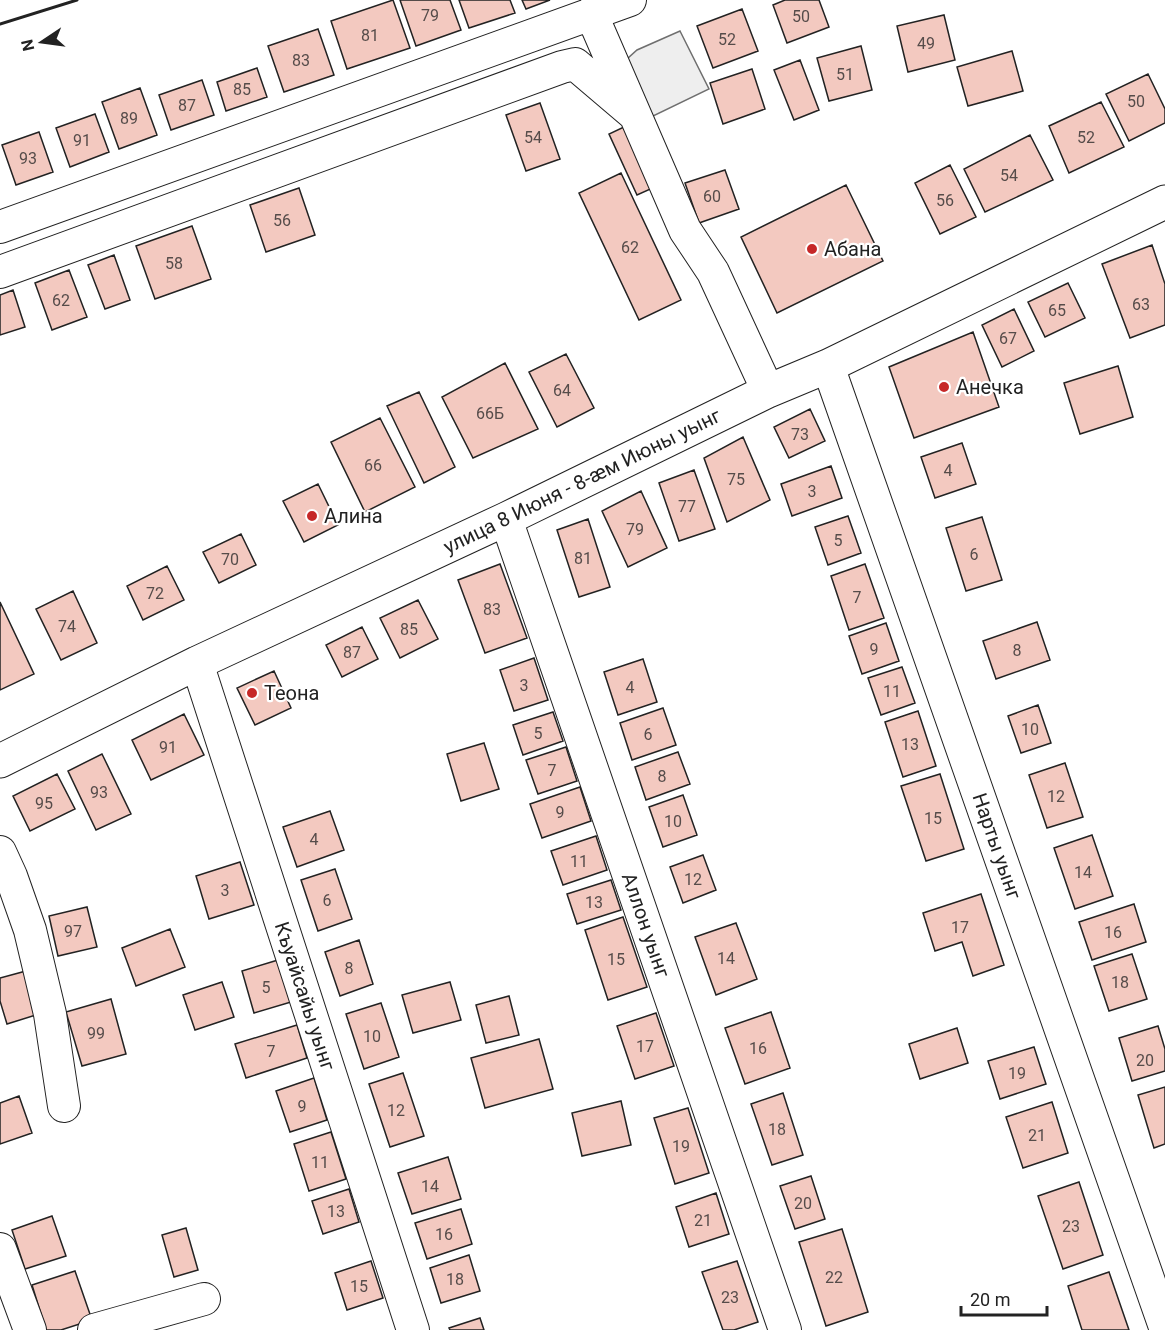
<svg xmlns="http://www.w3.org/2000/svg" width="1165" height="1330" font-family="Roboto,sans-serif">
	<style>
		.green { fill: #eee; stroke: #6f6f6f; stroke-width: 1.5 }
		.building { fill: #f3c9c0; stroke: #222; stroke-width: 1.5 }
		.lines { fill: none; stroke-linecap: round; stroke-linejoin: round }
		.minor-casing { stroke: #222; stroke-width: 34 }
		.highway-casing { stroke: #222; stroke-width: 35 }
		.minor { stroke: #fff; stroke-width: 32 }
		.highway { stroke: #fff; stroke-width: 33 }
		.wall { stroke: #222; stroke-width: 3 }
		.poi-dot { fill: #c62828; stroke: #fff; stroke-width: 2 }
		.labels { text-anchor: middle; stroke-width: 4.5; stroke-linejoin: round; paint-order: stroke }
		.number-label { font-size: 16px; fill: #564c4a }
		.poi-label { font-size: 20px; fill: #222; stroke: #fff; text-anchor: start }
		.street-label { font-size: 20px; fill: #222; stroke: #fff }
	</style>
	<rect width="100%" height="100%" fill="#fff"/>
	<path class="green" d="M680,31L709,89L649,118L627,59L637,50Z"/>
	<path class="building" d="M393,0L410,48L347,69L331,21Z
		M400,0H450L461,30L416,46Z
		M459,0H510L515,13L469,28Z
		M522,0H550L526,9Z
		M785,0H819L829,27L787,43L773,5Z
		M742,9L758,51L713,68L697,26Z
		M944,15L955,60L908,72L897,26Z
		M318,29L334,75L284,92L268,46Z
		M861,46L872,90L829,101L817,58Z
		M1012,51L1023,91L968,106L957,67Z
		M800,60L819,110L794,120L774,70Z
		M257,68L267,97L226,111L217,82Z
		M752,69L765,109L723,124L710,83Z
		M1148,74L1165,109V123L1129,141L1106,94Z
		M202,80L214,115L171,130L159,95Z
		M140,88L157,135L119,149L102,102Z
		M1101,102L1124,147L1069,173L1049,126Z
		M540,103L560,159L526,171L506,115Z
		M95,114L109,152L70,167L56,128Z
		M626,126L655,187L637,195L609,134Z
		M39,132L53,172L16,185L2,145Z
		M1030,135L1053,180L985,212L964,169Z
		M950,165L976,217L940,234L915,183Z
		M725,170L739,209L699,223L685,183Z
		M621,173L681,300L639,320L579,193Z
		M846,185L883,261L777,313L741,237Z
		M299,188L315,235L266,252L250,205Z
		M192,226L211,279L155,299L136,246Z
		M1152,245L1165,284V325L1130,338L1102,264Z
		M114,255L130,300L105,309L88,265Z
		M69,270L87,317L52,330L35,283Z
		M1068,283L1085,318L1045,337L1028,302Z
		M13,290L25,327L0,335V295Z
		M1014,309L1034,351L1002,367L982,325Z
		M973,332L999,407L914,438L889,367Z
		M566,354L594,408L557,427L529,372Z
		M505,363L538,429L473,458L442,397Z
		M1118,366L1133,417L1080,434L1064,383Z
		M419,392L455,467L424,483L387,406Z
		M810,409L825,441L789,458L774,427Z
		M380,418L415,487L365,512L331,442Z
		M743,437L770,500L727,522L704,458Z
		M962,443L976,484L935,498L921,457Z
		M831,466L842,498L792,516L781,484Z
		M694,470L715,529L679,541L659,483Z
		M318,484L338,525L304,542L283,501Z
		M641,491L667,548L628,567L602,511Z
		M848,516L861,553L828,565L815,527Z
		M982,517L1002,580L966,591L946,528Z
		M588,519L610,587L579,597L557,530Z
		M241,534L256,565L219,583L203,552Z
		M500,564L527,638L485,653L458,580Z
		M865,564L884,618L849,630L831,576Z
		M167,566L184,600L143,620L127,586Z
		M73,591L97,643L61,660L36,609Z
		M418,600L438,639L400,658L380,618Z
		M0,602L34,674L0,690Z
		M1037,622L1050,660L996,679L983,641Z
		M886,623L899,661L862,674L849,636Z
		M362,627L378,659L342,677L326,645Z
		M534,658L548,700L514,711L500,670Z
		M643,659L657,702L618,715L604,672Z
		M902,667L915,703L881,715L868,678Z
		M274,671L291,708L255,725L237,688Z
		M1038,705L1051,743L1021,753L1008,716Z
		M663,708L676,745L632,760L620,723Z
		M918,711L936,766L903,777L885,722Z
		M553,712L563,741L523,755L513,725Z
		M184,714L204,755L151,780L132,740Z
		M484,743L499,789L461,801L447,754Z
		M566,747L577,781L538,794L526,760Z
		M678,752L690,784L646,800L635,767Z
		M102,754L131,814L96,830L68,771Z
		M1065,763L1083,817L1047,828L1029,775Z
		M57,774L75,809L30,831L13,796Z
		M940,774L964,849L926,861L901,786Z
		M580,787L591,821L542,838L530,804Z
		M683,795L697,835L663,847L649,807Z
		M330,811L344,850L297,867L283,827Z
		M1092,835L1113,896L1075,909L1054,848Z
		M596,836L607,870L563,885L551,851Z
		M703,855L716,890L683,903L670,867Z
		M240,862L254,905L209,919L196,876Z
		M335,869L352,919L318,931L301,880Z
		M611,880L621,910L577,924L567,894Z
		M981,894L1004,965L973,976L962,942L935,951L923,913Z
		M1134,904L1146,942L1092,960L1079,922Z
		M87,907L97,947L58,956L49,916Z
		M623,917L647,987L608,1000L585,930Z
		M736,923L757,979L716,995L695,937Z
		M170,929L185,967L136,986L122,948Z
		M359,940L373,984L340,996L325,952Z
		M1132,954L1147,999L1109,1011L1094,966Z
		M278,960L291,1002L254,1013L242,971Z
		M26,971L39,1014L7,1024L0,1001V978Z
		M222,982L234,1017L195,1030L183,995Z
		M450,982L461,1020L413,1033L402,995Z
		M509,996L519,1035L486,1043L476,1005Z
		M111,999L126,1054L82,1066L66,1012Z
		M381,1003L399,1057L364,1069L346,1014Z
		M771,1012L790,1068L745,1084L725,1028Z
		M656,1013L674,1066L635,1079L617,1026Z
		M297,1025L307,1058L246,1078L235,1044Z
		M1158,1026L1165,1049V1071L1132,1081L1119,1038Z
		M957,1028L968,1063L920,1079L909,1044Z
		M539,1039L553,1089L485,1108L471,1058Z
		M1034,1047L1046,1084L1000,1099L988,1061Z
		M403,1073L424,1136L390,1147L369,1084Z
		M314,1078L327,1120L290,1132L276,1091Z
		M1165,1087V1144L1154,1148L1138,1095Z
		M783,1093L803,1155L772,1165L751,1104Z
		M19,1096L32,1133L0,1144V1103Z
		M621,1101L631,1145L582,1156L572,1113Z
		M1052,1102L1068,1153L1023,1168L1006,1117Z
		M688,1108L709,1173L675,1184L654,1118Z
		M331,1132L346,1179L309,1191L294,1144Z
		M448,1157L461,1199L412,1214L398,1173Z
		M811,1176L825,1219L795,1229L780,1186Z
		M1079,1182L1103,1255L1063,1269L1038,1196Z
		M349,1189L359,1222L323,1234L312,1201Z
		M716,1193L729,1234L689,1247L676,1207Z
		M461,1209L472,1244L427,1259L415,1223Z
		M52,1216L66,1256L25,1269L12,1230Z
		M186,1228L198,1270L174,1277L162,1235Z
		M842,1229L868,1312L826,1326L799,1242Z
		M469,1255L480,1291L441,1303L430,1268Z
		M371,1261L383,1298L347,1310L335,1273Z
		M737,1261L758,1322L734,1330H723L702,1272Z
		M75,1271L92,1320L61,1330H46L32,1285Z
		M1109,1272L1129,1330H1082L1068,1286Z
		M480,1318L484,1330H450L449,1328Z"/>
	<g class="lines">
		<g class="minor-casing">
			<path id="minor" d="M591,13L685,230L713,272L768,391
				M0,227L630,0
				M0,272L562,67L575,64L635,115
				M828,366L1165,1327
				M506,519L785,1330
				M197,663L413,1330
				M0,852L11,876L30,930L50,1014L64,1106
				M0,1249L30,1330
				M94,1330L204,1299"/>
		</g>
		<g class="highway-casing">
			<path id="highway" d="M0,761L197,663L506,519L768,391L828,366L1165,202"/>
		</g>
		<use href="#minor" class="minor"/>
		<use href="#highway" class="highway"/>
		<path class="wall" d="M0,24L77,0"/>
	</g>
	<g class="poi-dot">
		<circle cx="812" cy="249" r="6"/>
		<circle cx="944" cy="387" r="6"/>
		<circle cx="312" cy="516" r="6"/>
		<circle cx="252" cy="693" r="6"/>
	</g>
	<g class="labels">
		<g class="number-label">
			<text x="430" y="21">79</text>
			<text x="801" y="22">50</text>
			<text x="370" y="41">81</text>
			<text x="727" y="45">52</text>
			<text x="926" y="49">49</text>
			<text x="301" y="66">83</text>
			<text x="845" y="80">51</text>
			<text x="242" y="95">85</text>
			<text x="1136" y="107">50</text>
			<text x="187" y="111">87</text>
			<text x="129" y="124">89</text>
			<text x="533" y="143">54</text>
			<text x="1086" y="143">52</text>
			<text x="82" y="146">91</text>
			<text x="28" y="164">93</text>
			<text x="1009" y="181">54</text>
			<text x="712" y="202">60</text>
			<text x="945" y="206">56</text>
			<text x="282" y="226">56</text>
			<text x="630" y="253">62</text>
			<text x="174" y="269">58</text>
			<text x="61" y="306">62</text>
			<text x="1141" y="310">63</text>
			<text x="1057" y="316">65</text>
			<text x="1008" y="344">67</text>
			<text x="562" y="396">64</text>
			<text x="490" y="419">66Б</text>
			<text x="800" y="440">73</text>
			<text x="373" y="471">66</text>
			<text x="948" y="476">4</text>
			<text x="736" y="485">75</text>
			<text x="812" y="497">3</text>
			<text x="687" y="512">77</text>
			<text x="635" y="535">79</text>
			<text x="838" y="546">5</text>
			<text x="974" y="560">6</text>
			<text x="583" y="564">81</text>
			<text x="230" y="565">70</text>
			<text x="155" y="599">72</text>
			<text x="857" y="603">7</text>
			<text x="492" y="615">83</text>
			<text x="67" y="632">74</text>
			<text x="409" y="635">85</text>
			<text x="874" y="655">9</text>
			<text x="1017" y="656">8</text>
			<text x="352" y="658">87</text>
			<text x="524" y="691">3</text>
			<text x="630" y="693">4</text>
			<text x="892" y="697">11</text>
			<text x="1030" y="735">10</text>
			<text x="538" y="739">5</text>
			<text x="648" y="740">6</text>
			<text x="910" y="750">13</text>
			<text x="168" y="753">91</text>
			<text x="552" y="776">7</text>
			<text x="662" y="782">8</text>
			<text x="99" y="798">93</text>
			<text x="1056" y="802">12</text>
			<text x="44" y="809">95</text>
			<text x="560" y="818">9</text>
			<text x="933" y="824">15</text>
			<text x="673" y="827">10</text>
			<text x="314" y="845">4</text>
			<text x="579" y="867">11</text>
			<text x="1083" y="878">14</text>
			<text x="693" y="885">12</text>
			<text x="225" y="896">3</text>
			<text x="327" y="906">6</text>
			<text x="594" y="908">13</text>
			<text x="960" y="933">17</text>
			<text x="73" y="937">97</text>
			<text x="1113" y="938">16</text>
			<text x="726" y="964">14</text>
			<text x="616" y="965">15</text>
			<text x="349" y="974">8</text>
			<text x="1120" y="988">18</text>
			<text x="266" y="993">5</text>
			<text x="96" y="1039">99</text>
			<text x="372" y="1042">10</text>
			<text x="645" y="1052">17</text>
			<text x="758" y="1054">16</text>
			<text x="271" y="1057">7</text>
			<text x="1145" y="1066">20</text>
			<text x="1017" y="1079">19</text>
			<text x="302" y="1112">9</text>
			<text x="396" y="1116">12</text>
			<text x="777" y="1135">18</text>
			<text x="1037" y="1141">21</text>
			<text x="681" y="1152">19</text>
			<text x="320" y="1168">11</text>
			<text x="430" y="1192">14</text>
			<text x="803" y="1209">20</text>
			<text x="336" y="1217">13</text>
			<text x="703" y="1226">21</text>
			<text x="1071" y="1232">23</text>
			<text x="444" y="1240">16</text>
			<text x="834" y="1283">22</text>
			<text x="455" y="1285">18</text>
			<text x="359" y="1292">15</text>
			<text x="730" y="1303">23</text>
		</g>
		<g class="poi-label">
			<text x="824" y="256">Абана</text>
			<text x="956" y="394">Анечка</text>
			<text x="324" y="523">Алина</text>
			<text x="264" y="700">Теона</text>
		</g>
		<g class="street-label">
			<text transform="translate(582 481) rotate(-26)" y="7">улица 8 Июня - 8-ӕм Июны уынг</text>
			<text transform="translate(997 846) rotate(71)" y="7">Нарты уынг</text>
			<text transform="translate(646 925) rotate(71)" y="7">Аллон уынг</text>
			<text transform="translate(305 996) rotate(72)" y="7">Къуайсайы уынг</text>
		</g>
	</g>
	<g transform="translate(42 42) rotate(257)" stroke="#ffffff" stroke-width="4.5" paint-order="stroke">
	<path d="M0-4.5L10 22L0 15L-10 22Z" fill="#222222"/>
	<text y="-9" font-size="16" font-weight="bold" text-anchor="middle" fill="#222222">N</text>
	</g>
	<path d="M961 1306v9h86v-9" fill="none" stroke="#222222" stroke-width="3"/>
	<text x="970" y="1306" font-size="18" fill="#222222" stroke="#ffffff" stroke-width="4.5" paint-order="stroke">20 m</text>
</svg>
